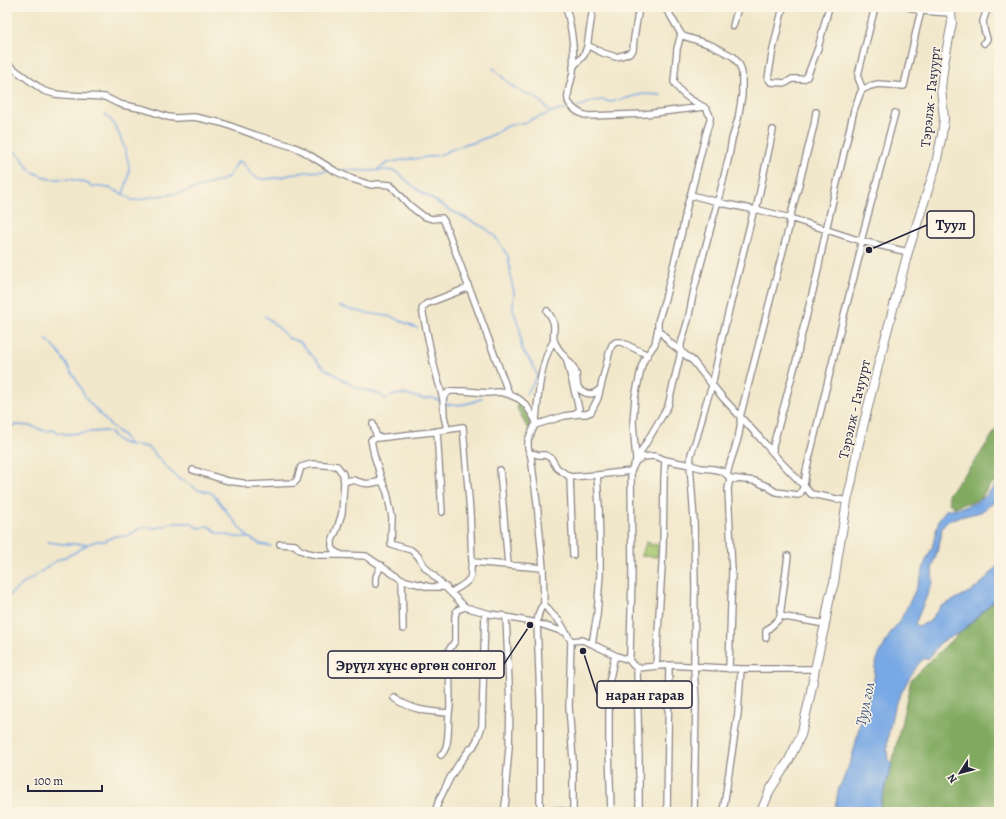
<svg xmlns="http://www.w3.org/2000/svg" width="1006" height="819" font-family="Alegreya,serif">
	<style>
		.green { fill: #a2c46d; stroke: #627354 }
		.forest { fill: #81aa60; stroke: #52664e }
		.water { fill: #79a9e4; stroke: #4e6690 }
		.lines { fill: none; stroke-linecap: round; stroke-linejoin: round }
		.stream { stroke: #79a9e4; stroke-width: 1.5 }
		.minor-casing { stroke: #8a8483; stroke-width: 8 }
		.secondary-casing { stroke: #8a8483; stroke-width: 10 }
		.minor { stroke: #fff; stroke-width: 5.5 }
		.secondary { stroke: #fff; stroke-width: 8 }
		.labels { text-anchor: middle; stroke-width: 3; stroke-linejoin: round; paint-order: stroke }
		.street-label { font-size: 14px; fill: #22223b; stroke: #fcf5e5 }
		.water-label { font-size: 15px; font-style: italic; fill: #45587f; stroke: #fcf5e5 }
		.leader { fill: none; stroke: #22223b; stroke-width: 1.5 }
		.callout-dot { fill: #22223b; stroke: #fcf5e5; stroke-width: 1.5 }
		.callout { fill: #fcf5e5; stroke: #22223b; stroke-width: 1.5 }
		.callout-label { font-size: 15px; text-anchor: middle; font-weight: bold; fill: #22223b }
	</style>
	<rect width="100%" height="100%" fill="#fcf5e5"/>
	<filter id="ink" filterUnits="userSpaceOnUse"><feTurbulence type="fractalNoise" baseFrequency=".025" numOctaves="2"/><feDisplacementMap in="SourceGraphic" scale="8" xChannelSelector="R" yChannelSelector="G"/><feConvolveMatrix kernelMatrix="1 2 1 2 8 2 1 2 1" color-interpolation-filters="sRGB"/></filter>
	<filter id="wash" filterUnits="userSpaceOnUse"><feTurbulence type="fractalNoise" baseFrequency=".012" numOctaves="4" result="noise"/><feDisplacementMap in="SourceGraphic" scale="16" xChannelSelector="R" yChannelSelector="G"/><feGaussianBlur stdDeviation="0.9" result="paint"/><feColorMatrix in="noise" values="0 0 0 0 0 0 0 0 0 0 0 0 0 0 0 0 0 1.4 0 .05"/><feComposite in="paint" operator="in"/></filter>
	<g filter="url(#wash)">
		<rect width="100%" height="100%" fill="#f1e7cb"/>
		<path class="green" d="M646,542H650V546L654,544L658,545V557L641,556V553L643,552Z"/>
		<path class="forest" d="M519,403H522C526,409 534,421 530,428H528C524,424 524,420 521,416C520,412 517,411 517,407Z
			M999,425V478L989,486L981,498L970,503H965L954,507L949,503L948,494L976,460Z
			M999,596V812H878L892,764L911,680L946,645L961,632Z"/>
		<path class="water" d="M999,481V496L993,503L981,512L952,519L945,523L942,527L941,537L932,570L933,581L915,624L918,626L929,622L940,607L973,590L985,580L999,564V596L961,632L945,640L939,644L928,659H923L917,666L908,680L894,707L888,736L887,750L888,760L892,764L878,812H834L839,787L842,782L851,760L855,746L862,713L874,679L875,667L878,657L891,632L901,619L914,593L921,576L926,560L932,548L939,519L946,510C951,509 957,508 962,507C978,504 989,494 999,481Z"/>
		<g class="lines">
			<path class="stream" d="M493,68C501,74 507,83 515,88C521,93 531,94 538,99C543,103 546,109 552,112
				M575,108L594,101L603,100L611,102L643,94L661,95
				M105,114C117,123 127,152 129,167C130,176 126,186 123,194
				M7,152H14L17,153L21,157L29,169L33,172L49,179H70L86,183L91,186L109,188L123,194L132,200H140L154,196L167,195L184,192L220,181L227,178L231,173L238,161C248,163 247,177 262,179C273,180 288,175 299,173C310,171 320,171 331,171
				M378,169L388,163L401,160L421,158L440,155L450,150L459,147L468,143H473L490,136L505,127L517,123L523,124L532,119L542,116L552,112L562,110H572
				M339,170H348L369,171L384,170L394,171L400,174L407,181L418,190L450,210L485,228L494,235L508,256L509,261L512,285L514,292L513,309L520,330L521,344L523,351L532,363L537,375L536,379L526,394
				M339,306C356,313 374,313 391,317C400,320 408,325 417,328
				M265,316L280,329L288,338L300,342L316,360L324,368L355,387L379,394L385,399L395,395L402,394L417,397L423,399L433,398L440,401
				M46,339C55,346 63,358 69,368C71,372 72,374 75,377L87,400L109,424L118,432L122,434L129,444
				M445,404C457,406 471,404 482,398
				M7,427L17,425L31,426L45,431L53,430L58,433L69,434L104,431L109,432L119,441L125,444L142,446L147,447L154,453L166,467L179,479L188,483L198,490L209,492L214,495L230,516L248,537L260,544L271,546
				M48,542L62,544H86
				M7,597L23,584L35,576L56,561L74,553L88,544L97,541H105L115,536H127L143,527L155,528L164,526L170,523H191L196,527L201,528L207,526L212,528L217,533L236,537L249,538"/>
		</g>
	</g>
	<g filter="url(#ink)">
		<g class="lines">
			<g class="minor-casing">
				<path id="minor" d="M566,7C572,29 575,49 573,72C572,80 565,96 569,103C573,110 582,115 589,116L645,114L704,107L707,110L710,116V120L706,133L691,193L687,206L682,231L666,295L658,322V327L660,331L669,342L693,361L704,375L723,398L759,437L779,460L804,486L800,494L798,495L776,492L771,489L769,487L755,481L730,478L727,475L722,471L713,469L701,468L690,465L665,460L658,457L653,456L643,457L636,461L631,471L597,475
					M783,7L773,49L768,78L771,82L786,83L792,79H803L807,77L818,48L829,7
					M908,7L921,11L951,13
					M986,7L999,9
					M733,26L738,7
					M681,34L677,49L674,82C683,97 690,99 704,107
					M984,43L987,39L984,29L983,21L988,7
					M587,47L593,7
					M7,64L44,91L55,94L65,95L105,97L117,103L123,105L144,109L168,117L175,118L194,117L222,123L255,135L294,147L303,151L335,171L352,179L371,185L379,184L391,185L409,205L423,216L432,219L442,218L444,221L469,288
					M573,67L584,55L587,47L589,46L603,53L616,57L624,55L631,52L633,50L634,38L639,7
					M862,90L870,86L878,84L904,86L917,27L921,11
					M691,195L726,204L756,210L773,130
					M547,311C551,316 554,321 554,327C554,331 553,336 554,340C558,353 570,360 575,370C579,380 573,389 586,393C592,395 595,393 599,390
					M567,361L579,409L575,414
					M443,399L433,362L422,309L426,304L467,288H469L471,292L507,389L510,395
					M536,421C538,395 540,363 554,340
					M535,425L564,416L579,414H586L591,412L598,398L610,350L612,345L616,342H621L648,355
					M447,429L444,416L443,399L445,395L450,391H464L488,393L499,392L508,394L519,399L526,405L536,421L535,425L528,440V448L531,457L537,503L543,568L544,604L550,612L560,622L571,641L569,707L573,760V812
					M437,431L442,512
					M377,438L432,432L463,427L470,512L472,562L543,568
					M529,452L538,455H545L551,458L557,468L570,477
					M773,453V446L797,358L800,341L816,279L826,230L854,110L860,94L862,90C862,83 858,82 858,75L875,7
					M636,460L668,406L681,352V344L688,320L694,290L720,193L729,156L732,139L738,119L742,95V73L740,66L734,57L711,45L683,36L681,34L669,13L663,7
					M636,460L633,422L635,397L642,365L645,358L655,344L658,328
					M193,470L228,481L243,483L248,485L294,483L297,480L301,467L312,464L337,466L343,474L344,483L342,513L337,529L332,541V547L335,552L342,555L366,556L402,580L430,587H446
					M500,470L508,565
					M727,475C730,458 743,433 740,417L789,227L790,218L798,188L814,125L816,112
					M382,481L387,492L392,517L391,544L411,550L418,556L425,567L465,607L490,614L504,616L506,617L510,706L509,747L506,782V799L504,812
					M344,482C355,478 353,481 363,483C369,485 376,482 382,481L374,455L371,440L377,438L373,424
					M847,501L811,494L804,486L806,471L843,319L859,257L861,241L895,113
					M280,544L295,545L300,550L308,553L318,555H340
					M573,555L570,477L597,475L599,507L600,549V574L597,615L592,644
					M788,556L780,616L825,624
					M402,580L403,629
					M376,584V577L381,565
					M451,592C456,589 467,584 470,578C472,573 470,567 472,562
					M544,604C539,609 538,615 537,623L567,633
					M506,617L537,623L540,697V812
					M766,638V631L779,619L780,616
					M571,641L582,640L592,644L617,656L614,659L609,683V750L611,812
					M617,656L629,660L633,665L637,668L639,761V812
					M629,660L630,654L632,572L631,471
					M669,665L741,669H815
					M656,666L663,549L664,479L665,460
					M637,668L669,665L667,812
					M729,669L732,571L728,489L730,478
					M395,698C410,710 430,712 449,713
					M441,755C443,753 445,750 446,747C450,734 447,720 450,707L449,650L455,641V616L457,610L465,607
					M435,812L439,800L450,778L458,765L470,749L473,747L477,740L482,726L485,613
					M552,812L556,810L567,812
					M694,812L696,701L694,667L695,588L694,520L690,465L691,454L697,437L706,403L712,386L722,338L753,213L756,210H759L790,218L861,241L908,252
					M723,812L738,713L741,669"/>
			</g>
			<g class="secondary-casing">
				<path id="secondary" d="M761,812L770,790L789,760L801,735L810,697L815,669L825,624L830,596L834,583L838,554L842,532L847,501L852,480L857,451L879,362L908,252L935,168L942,135L944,119L941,88L944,63L952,23L951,13L950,7"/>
			</g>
			<use href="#minor" class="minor"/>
			<use href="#secondary" class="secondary"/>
		</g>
	</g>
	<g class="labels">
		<g class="street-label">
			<text transform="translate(930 97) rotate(-84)" y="5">Тэрэлж - Гачуурт</text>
			<text transform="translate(854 409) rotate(-77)" y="5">Тэрэлж - Гачуурт</text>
		</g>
		<g class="water-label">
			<text transform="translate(865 704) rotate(-78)" y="5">Туул гол</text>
		</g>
	</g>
	<path class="leader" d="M869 250L927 225M530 625L504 664M583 651L597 694"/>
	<g class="callout-dot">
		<circle cx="869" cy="250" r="4"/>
		<circle cx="530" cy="625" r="4"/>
		<circle cx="583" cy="651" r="4"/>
	</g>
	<g class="callout">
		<rect x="927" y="211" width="47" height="27" rx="4"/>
		<rect x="328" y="651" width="176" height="27" rx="4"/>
		<rect x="597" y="681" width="95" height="27" rx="4"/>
	</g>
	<g class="callout-label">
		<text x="951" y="230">Туул</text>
		<text x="416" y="670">Эрүүл хүнс өргөн сонгол</text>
		<text x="645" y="700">наран гарав</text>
	</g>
	<rect width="1006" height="819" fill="none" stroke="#fcf5e5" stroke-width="24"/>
	<g transform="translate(960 773) rotate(234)" stroke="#fcf5e5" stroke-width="3" paint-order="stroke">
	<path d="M0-3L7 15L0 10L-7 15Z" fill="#22223b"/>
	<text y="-6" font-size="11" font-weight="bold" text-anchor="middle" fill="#22223b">N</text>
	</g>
	<path d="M28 785v6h74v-6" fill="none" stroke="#22223b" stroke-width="2"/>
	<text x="34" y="785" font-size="12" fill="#22223b" stroke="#fcf5e5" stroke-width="3" paint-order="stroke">100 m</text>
</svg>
